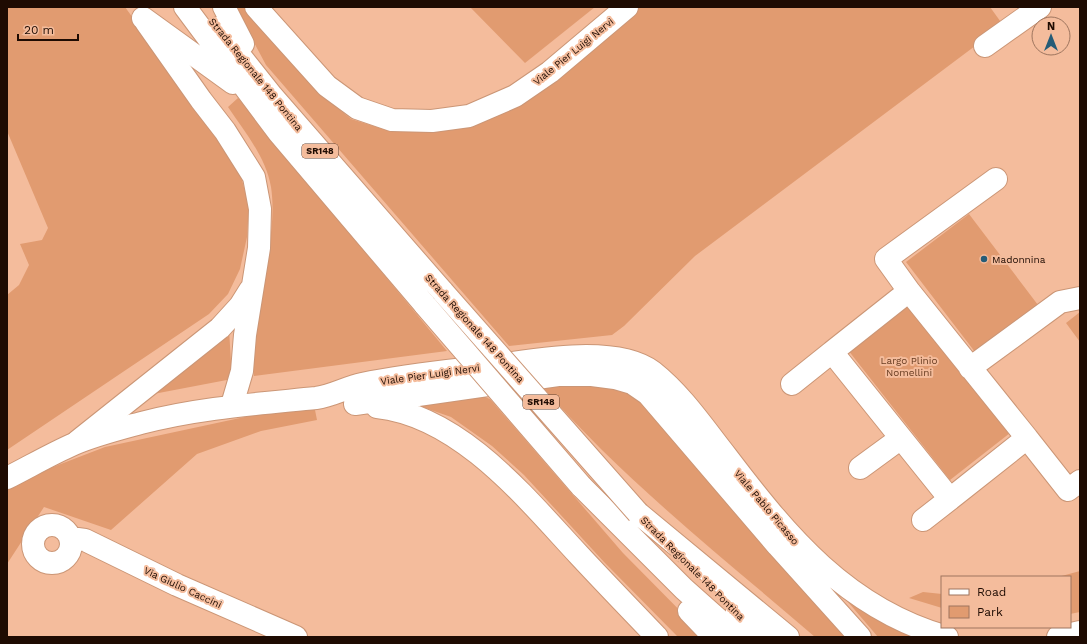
<svg xmlns="http://www.w3.org/2000/svg" width="1087" height="644" font-family="'Work Sans',sans-serif">
	<style>
		.green { fill: #e19b70 }
		.lines { fill: none; stroke-linecap: round; stroke-linejoin: round }
		.minor-casing { stroke: #cb9676; stroke-width: 24 }
		.tertiary-casing { stroke: #cb9676; stroke-width: 24 }
		.primary-casing { stroke: #cb9676; stroke-width: 24 }
		.minor { stroke: #fff; stroke-width: 22 }
		.tertiary { stroke: #fff; stroke-width: 22 }
		.primary { stroke: #fff; stroke-width: 22 }
		.primary-bridge-casing { stroke: #cb9676; stroke-width: 24; stroke-linecap: butt }
		.primary-bridge { stroke: #fff; stroke-width: 22 }
		.poi-dot { fill: #255c77; stroke: #f4bc9c; stroke-width: 1.5 }
		.labels { text-anchor: middle; stroke-width: 4; stroke-linejoin: round; paint-order: stroke }
		.shield { fill: #f4bc9c; stroke: #5e4030; stroke-width: 1 }
		.shield-label { font-size: 9px; font-weight: bold; fill: #1e0b02 }
		.street-label { font-size: 10px; fill: #1e0b02; stroke: #f4bc9c }
		.poi-label { font-size: 10px; fill: #1e0b02; stroke: #f4bc9c; text-anchor: start }
		.park-label { font-size: 10px; fill: #663b20; stroke: #f4bc9c }
	</style>
	<rect width="100%" height="100%" fill="#f4bc9c"/>
	<path class="green" d="M7,7H125L235,160L242,180L249,206L247,237L240,269L228,294L209,314L7,450V295L19,285L29,265L20,244L42,240L48,228L7,131Z
		M235,7H248L323,96L351,119L390,131L431,132L476,123L633,7H990L1003,25L695,256L624,326L612,335L509,346L266,65Z
		M470,7H595L525,63Z
		M238,98L447,351L254,376C246,312 280,247 271,187C266,157 244,131 228,107Z
		M969,214L1038,305L975,352L906,262Z
		M909,303L1010,433L950,480L848,350Z
		M1080,312V342L1066,323Z
		M229,329L232,379L143,396Z
		M559,381L632,389L854,637H815C721,556 622,479 540,384Z
		M480,395L490,399L623,553L706,637H678L604,562L524,475L492,446L451,417L408,402Z
		M314,405L317,420L261,431L197,454L111,530L44,507L7,564V490L53,467L105,447L254,415Z
		M1080,571V612L1070,614V577H1058Z
		M830,581L943,637H878Z
		M923,592L942,594V608L909,598Z"/>
	<g class="lines">
		<g class="minor-casing">
			<path id="minor" d="M146,22L201,100L225,131L254,177L260,209L259,248L245,335L242,371L232,405
				M985,46L1040,7
				M909,291L1027,438L950,499L832,352Z
				M909,291L886,259L996,179
				M970,368L1060,302L1080,298
				M792,384L832,352
				M1027,438L1068,490L1080,481
				M78,441L220,328L240,306L250,290
				M860,468L901,438
				M923,520L950,499
				M33 544a19 19 0 1 1 38 0a19 19 0 1 1-38 0Z
				M70,538L85,540L177,585L296,637"/>
		</g>
		<g class="tertiary-casing">
			<path id="tertiary" d="M256,7L327,86L357,108L392,120L432,121L469,116L515,96L550,72L627,7
				M355,404L558,375H592L615,378L632,383L648,394L778,546L860,637
				M377,407C460,416 525,497 578,554C604,582 631,610 657,637
				M7,478C29,467 51,454 74,444C95,435 119,429 141,423C198,408 257,404 316,398C332,396 347,387 362,384C404,375 447,371 490,366C521,362 554,356 586,356C607,356 636,359 653,372C682,395 704,428 727,457C787,536 847,609 947,637
				M1058,637L1080,632"/>
		</g>
		<g class="primary-casing">
			<path id="primary" d="M185,7L279,133L425,305
				M224,7L243,44
				M143,18L233,83
				M218,28L272,96L443,292
				M581,486L684,589L738,637
				M638,513L788,637
				M689,611L714,637
				M737,611L763,637"/>
		</g>
		<use href="#minor" class="minor"/>
		<use href="#tertiary" class="tertiary"/>
		<use href="#primary" class="primary"/>
		<g class="primary-bridge-casing">
			<path id="primary-bridge" d="M443,292L638,513
				M425,305L581,486"/>
		</g>
		<use href="#primary-bridge" class="primary-bridge"/>
	</g>
	<circle class="poi-dot" cx="984" cy="259" r="4"/>
	<g class="labels">
		<g class="shield">
			<rect x="302" y="144" width="36" height="14" rx="3"/>
			<rect x="523" y="395" width="36" height="14" rx="3"/>
		</g>
		<g class="shield-label">
			<text x="320" y="154">SR148</text>
			<text x="541" y="405">SR148</text>
		</g>
		<g class="street-label">
			<text transform="translate(573 51) rotate(-39)" y="4">Viale Pier Luigi Nervi</text>
			<text transform="translate(256 74) rotate(51)" y="4">Strada Regionale 148 Pontina</text>
			<text transform="translate(475 328) rotate(48)" y="4">Strada Regionale 148 Pontina</text>
			<text transform="translate(430 374) rotate(-8)" y="4">Viale Pier Luigi Nervi</text>
			<text transform="translate(767 507) rotate(50)" y="4">Viale Pablo Picasso</text>
			<text transform="translate(693 568) rotate(45)" y="4">Strada Regionale 148 Pontina</text>
			<text transform="translate(183 587) rotate(25)" y="4">Via Giulio Caccini</text>
		</g>
		<g class="poi-label">
			<text x="992" y="263">Madonnina</text>
		</g>
		<g class="park-label">
			<text x="909" y="364">Largo Plinio<tspan x="909" dy="12">Nomellini</tspan></text>
		</g>
	</g>
	<rect width="1087" height="644" fill="none" stroke="#1e0b02" stroke-width="16"/>
	<rect x="941" y="576" width="130" height="52" fill="#f4bc9c" stroke="#9e755e"/>
	<rect x="949" y="589" width="20" height="6" fill="#ffffff" stroke="#9e755e"/>
	<text x="977" y="596" font-size="12" fill="#1e0b02">Road</text>
	<rect x="949" y="606" width="20" height="12" fill="#e19b70" stroke="#9e755e"/>
	<text x="977" y="616" font-size="12" fill="#1e0b02">Park</text>
	<g transform="translate(1051 36)"><circle r="19" fill="#f4bc9c" stroke="#9e755e"/>
	<path d="M0-3L7 15L0 10L-7 15Z" fill="#255c77"/>
	<text y="-6" font-size="11" font-weight="bold" text-anchor="middle" fill="#1e0b02">N</text>
	</g>
	<path d="M18 34v6h60v-6" fill="none" stroke="#1e0b02" stroke-width="2"/>
	<text x="24" y="34" font-size="12" fill="#1e0b02" stroke="#f4bc9c" stroke-width="3" paint-order="stroke">20 m</text>
</svg>
